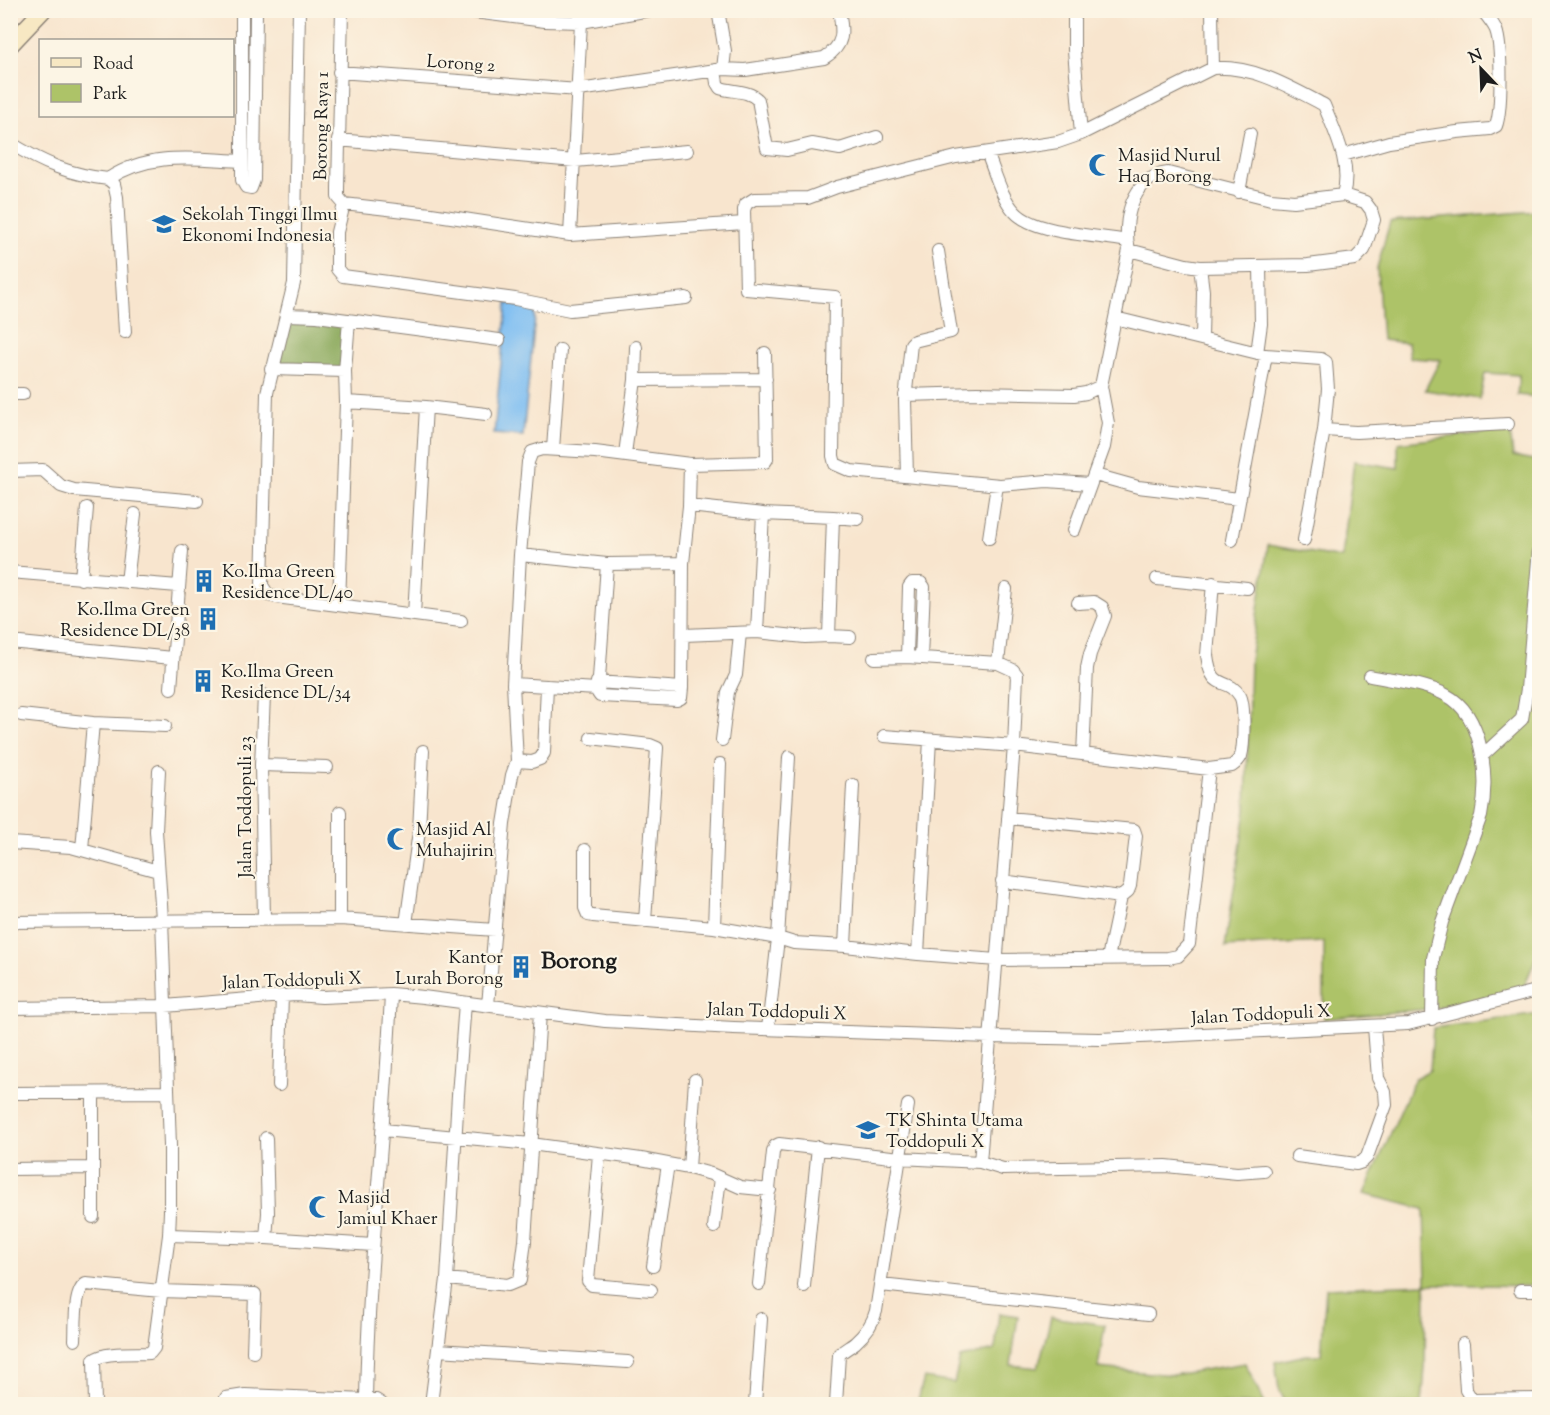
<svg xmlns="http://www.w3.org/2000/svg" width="1550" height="1415" font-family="'Sorts Mill Goudy',serif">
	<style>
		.green { fill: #adc368; stroke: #647042; stroke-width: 1.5 }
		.forest { fill: #8aa95c; stroke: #53623c; stroke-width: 1.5 }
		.water { fill: #7ebef2; stroke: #4d6d87; stroke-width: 1.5 }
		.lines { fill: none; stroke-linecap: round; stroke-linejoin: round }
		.minor-casing { stroke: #8a8075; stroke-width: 14 }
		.secondary-casing { stroke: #8a8075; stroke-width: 19 }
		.minor { stroke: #fff; stroke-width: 12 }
		.secondary { stroke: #f7e8c3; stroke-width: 16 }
		.labels { text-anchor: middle; stroke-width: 4.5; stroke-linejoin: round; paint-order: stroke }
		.street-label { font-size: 18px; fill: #1c1c1c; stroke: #fcf5e5 }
		.poi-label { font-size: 18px; fill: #1c1c1c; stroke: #fcf5e5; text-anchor: start }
		.district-label { font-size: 24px; font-weight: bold; fill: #1c1c1c; stroke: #fcf5e5 }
	</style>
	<rect width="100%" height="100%" fill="#fcf5e5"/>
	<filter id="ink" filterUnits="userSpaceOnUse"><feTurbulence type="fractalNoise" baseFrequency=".0167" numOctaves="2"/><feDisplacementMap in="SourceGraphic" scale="12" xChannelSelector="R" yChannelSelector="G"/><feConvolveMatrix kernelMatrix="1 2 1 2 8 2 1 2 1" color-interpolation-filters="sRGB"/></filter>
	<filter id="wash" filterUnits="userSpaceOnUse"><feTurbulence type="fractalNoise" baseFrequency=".008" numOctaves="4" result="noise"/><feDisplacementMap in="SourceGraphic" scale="24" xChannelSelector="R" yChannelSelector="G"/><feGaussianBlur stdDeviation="1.35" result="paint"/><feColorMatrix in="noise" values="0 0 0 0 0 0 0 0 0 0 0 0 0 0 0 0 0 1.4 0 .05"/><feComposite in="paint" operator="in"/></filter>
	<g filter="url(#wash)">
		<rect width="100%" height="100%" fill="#f8e5ce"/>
		<path class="green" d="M1539,203V397L1517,395L1519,375L1485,373L1480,399L1425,390L1440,360L1410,358L1408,343L1382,340L1377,268L1390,222L1538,211Z
			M1510,430L1513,456L1540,461V948L1523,989L1438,1008L1324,1019V942L1225,947L1246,810L1250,660L1268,545L1342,558L1354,461L1398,468V443Z
			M1539,1014L1540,1270L1531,1286L1426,1284L1425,1367L1422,1404H1286L1279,1389L1275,1362L1306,1355H1321L1326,1288L1426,1284L1424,1209L1364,1194L1415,1078L1430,1070L1433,1028Z
			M999,1313L1018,1316L1011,1365L1038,1368L1051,1317L1105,1325L1098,1368L1173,1375L1245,1363L1265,1404H917L924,1378L954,1383L960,1358L995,1350Z"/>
		<path class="forest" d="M287,315L349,320L345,371L271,369Z"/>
		<path class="water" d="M507,303L536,308L523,436L494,434Z"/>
	</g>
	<g filter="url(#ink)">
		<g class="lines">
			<g class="minor-casing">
				<path id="minor" d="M242,10V180L246,187L251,188L254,180L256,10
					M299,10L294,283L267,393L262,585L268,595L276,597L461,621
					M342,10L338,188V197L344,204
					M458,10L545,21L581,22L650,10
					M718,10L725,51L723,69
					M1074,10V50L1081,134
					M1212,10L1213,68
					M715,70L717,83L720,88C732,92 749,90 758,100L767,148L787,150L812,144L840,149L877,137
					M339,72L579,90L723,69L745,70L824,58C845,45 843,32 839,10
					M338,140L575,161L687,151
					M10,143C43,163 70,175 108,179L114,184L117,197L125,332
					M987,153C995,172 1001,197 1015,212C1035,234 1098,235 1127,241
					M1343,155L1389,142L1457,132L1490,129L1496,126C1502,110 1502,46 1496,30C1493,23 1487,16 1482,10
					M108,179C151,151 194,159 242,161
					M1239,192L1250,134
					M344,204L337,232V269L343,276L515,299L570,310L686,298
					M344,204L431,214L570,235L744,223
					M570,235L581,22
					M10,236H12
					M1129,250L1186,265L1200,267L1308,265L1355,259L1364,250L1374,220L1371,210L1365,202L1343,195
					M1200,267L1203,291L1202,339
					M287,315L317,316L499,340
					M1115,318L1266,355L1321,359L1326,362L1328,389L1324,430L1304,540
					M1257,353L1261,324L1260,266
					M271,369L345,371
					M635,380L636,347
					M10,394H23
					M905,395L977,393L1074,395L1086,393L1101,386
					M346,402L426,407L486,414
					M1324,430L1356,432L1508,424
					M553,449L560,350
					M625,454L635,380L766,379
					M690,464L765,462L767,459L765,353
					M10,471L43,470L61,486L74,490L197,501
					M1095,475L1138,487L1239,499
					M907,476L905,400L911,344L914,341L951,332L938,251
					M833,517L858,519
					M1074,530L1104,447L1108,423L1101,386L1129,250C1122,221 1132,177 1168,173L1271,199L1294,201L1343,195C1352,164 1335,133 1324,105C1288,86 1255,66 1213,68L1081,134L1058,142L956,157L837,187L808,198L754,199L746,204L744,210L746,289L835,297L833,456L835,464L851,471L1000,485L1047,481L1090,484
					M989,538L997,485
					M1232,540L1266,355
					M520,555L607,564L683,563
					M10,572L178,586
					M81,579L87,508
					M1157,579L1247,588
					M127,582L135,514
					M1078,603L1094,602L1102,607L1105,616L1090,654L1087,668L1083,754
					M339,604L346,402L345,371L349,320
					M414,615L426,407
					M757,632L763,514
					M684,635L757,632L805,637L829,636L833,517L763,514L689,506
					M829,636L850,637
					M10,642L172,658
					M907,657L909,587L912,583H921L924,587L921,658
					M998,663L1006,589
					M1370,676C1394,681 1424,683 1446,695C1484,715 1489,778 1481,816L1442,922L1433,958L1432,1019
					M597,682L682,688
					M513,684L597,689
					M171,688L182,551
					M264,695L261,765L264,919
					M21,715L93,723L165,726
					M884,736L1014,746L1209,769L1232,766C1236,763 1239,760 1241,756C1244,746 1245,704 1240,696C1227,675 1212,694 1207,655L1213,583
					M591,738L650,745L657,748L645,921
					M722,740L728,692L736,675L740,633
					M1483,755L1522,719L1527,689L1540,537
					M517,761L532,762L540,759L544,753L547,686
					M261,765L327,767
					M340,812V919
					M1008,818L1134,830L1136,836L1130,886L1128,891L1121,897
					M10,843L71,847L158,871
					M82,849L93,723
					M585,850V908L588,915L593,916L714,927L778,938L794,943L845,946L918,954L997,960L1168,958L1178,956L1189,944L1209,769
					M1002,881L1121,897L1108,958
					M10,922L340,919L495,930
					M406,924L419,831L423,751
					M714,927L720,764
					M845,946L853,785
					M918,954L930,740
					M488,1005L504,824L512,775L517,761L513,684L520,555L528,462L532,452L542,449L595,452L690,464L689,506L683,563L682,688L681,698L677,700L600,696L598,693L607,564
					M10,1008L165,1006L295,995L322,997L391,994L423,997L605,1021L734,1028L990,1037L1100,1039L1408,1024L1540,990
					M768,1029L778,938L789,757
					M695,1080L689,1168L711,1174L740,1187L770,1190
					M279,1085L282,996
					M10,1093L168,1092
					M93,1093V1217
					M383,1130L531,1144L641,1159L689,1168
					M266,1138L268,1213L266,1238
					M599,1154L588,1281L592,1285L651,1290
					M1297,1156L1356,1164L1362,1162L1367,1157L1386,1105L1385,1092L1378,1078L1374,1027
					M980,1162L1003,1169L1166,1166L1237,1173L1264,1171
					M10,1169L93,1168
					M714,1227L720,1178
					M169,1235L266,1238L373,1245
					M653,1266L668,1164
					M447,1279L508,1285L520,1280L525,1241L540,1013
					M759,1284L773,1152L775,1146L779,1144L900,1158L980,1162L1014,746L1017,675L1013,670L998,663L907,657L874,658
					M881,1285L1148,1314
					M804,1286L818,1147
					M1520,1290H1540
					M75,1340C76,1326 73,1291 86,1284L161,1291L255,1294L253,1352
					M1463,1344L1466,1390L1472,1400L1540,1399
					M438,1350L628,1362
					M95,1404L94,1360C104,1351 136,1354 150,1353L154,1348L169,1235L170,1211V1145L162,919L156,831L159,771
					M224,1404L226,1398L245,1395L366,1400
					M382,1404L376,1400H366C368,1265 385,1130 391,994
					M431,1404L447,1279L458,1095L465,1003
					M755,1404L761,1319
					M836,1404L839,1355C844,1349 849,1348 855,1343C864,1335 873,1323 876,1311L908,1105"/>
			</g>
			<g class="secondary-casing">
				<path id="secondary" d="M10,45L43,10"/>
			</g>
			<use href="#minor" class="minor"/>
			<use href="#secondary" class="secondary"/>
		</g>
	</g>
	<defs>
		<g id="mosque-bare" transform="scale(1.8)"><path d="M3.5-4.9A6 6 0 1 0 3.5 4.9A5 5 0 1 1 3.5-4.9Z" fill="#1f6fb2" stroke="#fcf5e5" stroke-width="2.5" paint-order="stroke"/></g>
		<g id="university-bare" transform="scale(1.8)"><path d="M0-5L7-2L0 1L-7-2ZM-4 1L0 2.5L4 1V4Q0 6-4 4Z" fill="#1f6fb2" stroke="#fcf5e5" stroke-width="2.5" paint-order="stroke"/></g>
		<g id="building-bare" transform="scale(1.8)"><path d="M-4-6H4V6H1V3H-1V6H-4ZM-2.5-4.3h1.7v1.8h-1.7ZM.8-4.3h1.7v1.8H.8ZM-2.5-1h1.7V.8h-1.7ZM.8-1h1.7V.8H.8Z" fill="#1f6fb2" stroke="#fcf5e5" stroke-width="2.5" paint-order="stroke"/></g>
		<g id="school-bare" transform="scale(1.8)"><path d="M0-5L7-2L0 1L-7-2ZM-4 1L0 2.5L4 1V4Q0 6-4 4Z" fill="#1f6fb2" stroke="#fcf5e5" stroke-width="2.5" paint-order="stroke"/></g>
	</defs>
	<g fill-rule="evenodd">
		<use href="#mosque-bare" x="1100" y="165"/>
		<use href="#university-bare" x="164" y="224"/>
		<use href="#building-bare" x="204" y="581"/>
		<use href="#building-bare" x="208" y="619"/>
		<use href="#building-bare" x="203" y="681"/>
		<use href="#mosque-bare" x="398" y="839"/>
		<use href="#building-bare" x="521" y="967"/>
		<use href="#school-bare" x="868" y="1130"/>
		<use href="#mosque-bare" x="320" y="1207"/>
	</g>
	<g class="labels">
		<g class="street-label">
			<text transform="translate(461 63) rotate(4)" y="6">Lorong 2</text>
			<text transform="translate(321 126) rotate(-89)" y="6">Borong Raya 1</text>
			<text transform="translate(245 807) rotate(-90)" y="6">Jalan Toddopuli 23</text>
			<text transform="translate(292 980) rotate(-2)" y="6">Jalan Toddopuli X</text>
			<text transform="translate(777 1011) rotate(2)" y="6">Jalan Toddopuli X</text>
			<text transform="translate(1261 1014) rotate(-3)" y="6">Jalan Toddopuli X</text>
		</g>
		<g class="poi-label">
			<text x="1118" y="161">Masjid Nurul<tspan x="1118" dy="21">Haq Borong</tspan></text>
			<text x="182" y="220">Sekolah Tinggi Ilmu<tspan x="182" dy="21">Ekonomi Indonesia</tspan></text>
			<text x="222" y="577">Ko.Ilma Green<tspan x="222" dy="21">Residence DL/40</tspan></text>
			<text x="190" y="615" text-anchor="end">Ko.Ilma Green<tspan x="190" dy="21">Residence DL/38</tspan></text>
			<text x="221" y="677">Ko.Ilma Green<tspan x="221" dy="21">Residence DL/34</tspan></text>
			<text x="416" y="835">Masjid Al<tspan x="416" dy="21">Muhajirin</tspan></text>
			<text x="503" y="963" text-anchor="end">Kantor<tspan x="503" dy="21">Lurah Borong</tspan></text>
			<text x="886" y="1126">TK Shinta Utama<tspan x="886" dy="21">Toddopuli X</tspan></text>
			<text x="338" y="1203">Masjid<tspan x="338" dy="21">Jamiul Khaer</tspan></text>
		</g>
		<g class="district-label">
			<text x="579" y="968">Borong</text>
		</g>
	</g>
	<rect width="1550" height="1415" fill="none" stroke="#fcf5e5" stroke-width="36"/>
	<rect x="39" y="39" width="195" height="78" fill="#fcf5e5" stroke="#a29e95" stroke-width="1.5"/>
	<rect x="51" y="58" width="30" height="9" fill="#f7e8c3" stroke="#a29e95" stroke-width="1.5"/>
	<text x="93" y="69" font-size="18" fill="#1c1c1c">Road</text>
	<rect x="51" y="84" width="30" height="18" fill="#adc368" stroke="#a29e95" stroke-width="1.5"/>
	<text x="93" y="99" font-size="18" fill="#1c1c1c">Park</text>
	<g transform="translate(1481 69) rotate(337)" stroke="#fcf5e5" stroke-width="4.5" paint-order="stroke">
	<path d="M0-4.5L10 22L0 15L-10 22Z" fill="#1c1c1c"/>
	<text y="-9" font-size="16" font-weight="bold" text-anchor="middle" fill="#1c1c1c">N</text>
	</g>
</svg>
